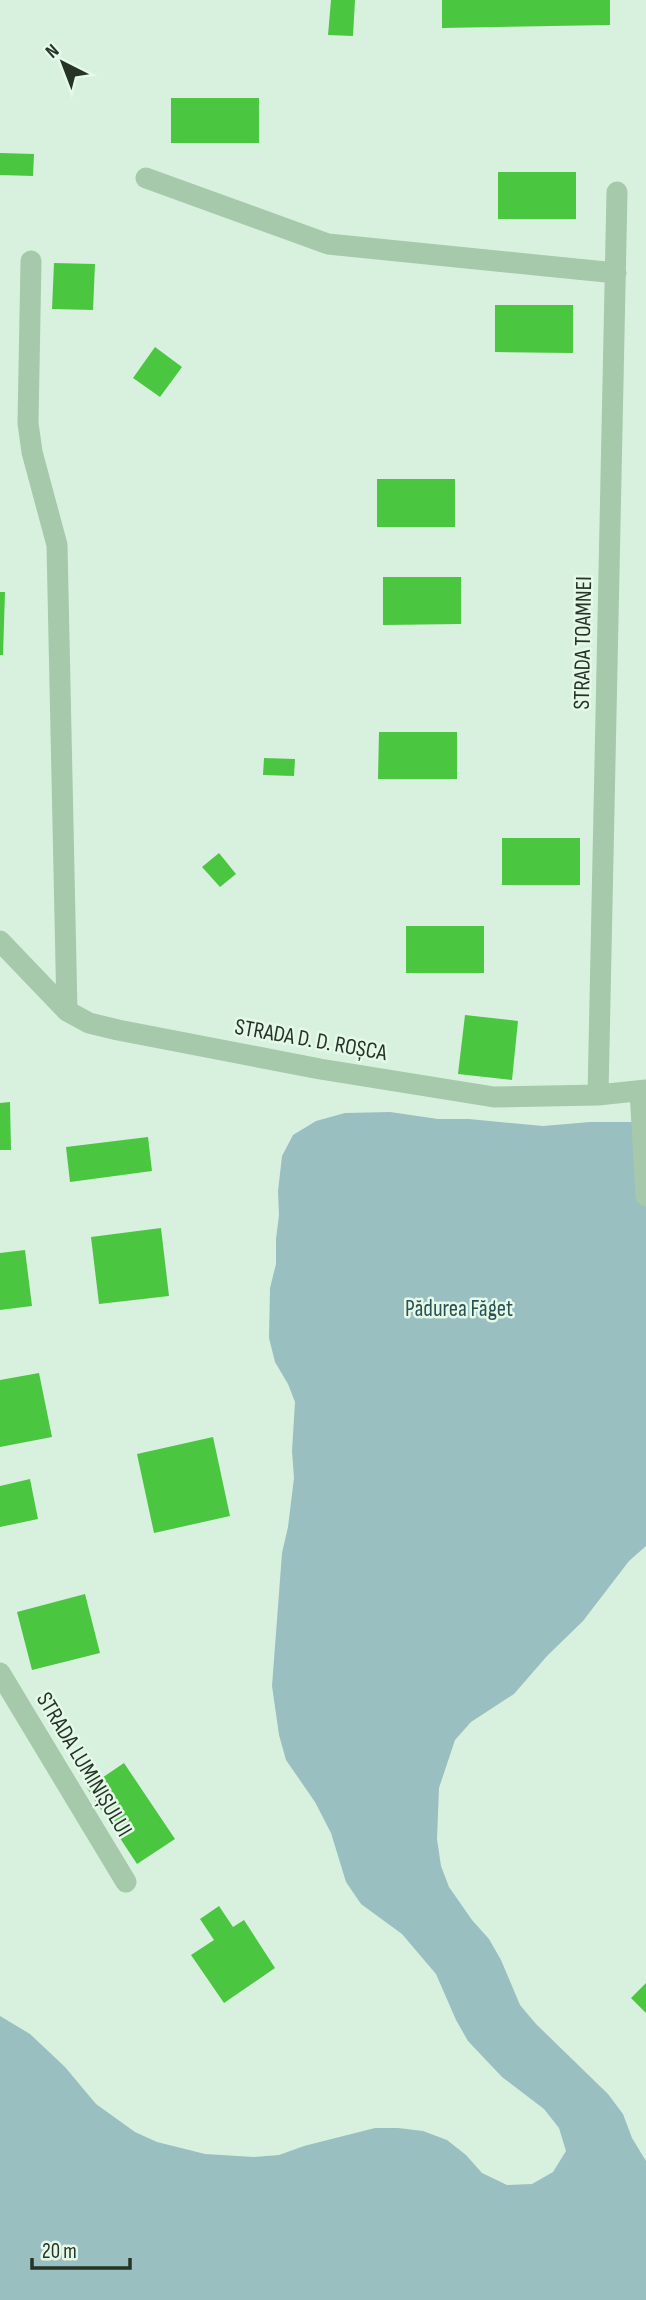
<svg xmlns="http://www.w3.org/2000/svg" width="646" height="2300" font-family="'Sofia Sans Condensed',sans-serif">
	<style>
		.green { fill: #99bfc0 }
		.building { fill: #4bc641 }
		.lines { fill: none; stroke-linecap: round; stroke-linejoin: round }
		.minor { stroke: #a5c9aa; stroke-width: 21 }
		.labels { text-anchor: middle; stroke-width: 5; stroke-linejoin: round; paint-order: stroke }
		.street-label { font-size: 23px; fill: #263426; stroke: #e5f9e9 }
		.park-label { font-size: 23px; fill: #2a5153; stroke: #e5f9e9 }
	</style>
	<rect width="100%" height="100%" fill="#d8f1de"/>
	<path class="green" d="M390,1112L438,1119H469L543,1126L590,1122H646V1546L629,1561L583,1621L547,1656L514,1694L471,1722L455,1740L439,1788L437,1839L441,1866L449,1887L472,1920L489,1939L501,1960L520,2005L536,2024L608,2094L623,2114L632,2138L646,2161V2300H0V2016L30,2034L65,2067L96,2104L135,2132L157,2142L205,2154L254,2157L279,2155L304,2146L375,2128H398L423,2131L447,2140L466,2155L482,2173L507,2185L532,2184L553,2172L566,2151L559,2128L544,2109L502,2077L468,2041L456,2020L436,1974L402,1934L361,1904L346,1882L331,1833L315,1802L286,1760L279,1735L272,1686L282,1553L288,1527L294,1478L292,1451L295,1402L288,1384L275,1362L269,1338L270,1288L276,1264V1239L279,1215L278,1191L282,1156L293,1135L316,1121L345,1113Z"/>
	<path class="building" d="M331,0H355L353,36L328,35Z
		M442,0H610V25L442,28Z
		M171,98H259V143H171Z
		M0,153L34,154L33,176L0,175Z
		M498,172H576V219H498Z
		M54,263L95,264L93,310L52,309Z
		M495,305H573V353L495,352Z
		M155,347L182,367L160,397L133,378Z
		M377,479H455V527H377Z
		M383,577H461V624L383,625Z
		M0,592H5L3,655H0Z
		M379,732H457V779H378Z
		M264,758L295,759L294,776L263,775Z
		M502,838H580V885H502Z
		M219,853L236,874L220,887L202,867Z
		M406,926H484V973H406Z
		M465,1015L518,1021L512,1080L458,1074Z
		M10,1102L11,1150H0V1103Z
		M148,1137L152,1171L70,1182L66,1147Z
		M161,1228L169,1296L99,1304L91,1237Z
		M25,1250L32,1306L0,1310V1253Z
		M39,1373L52,1437L0,1447V1380Z
		M213,1437L230,1516L154,1533L137,1454Z
		M30,1479L38,1519L0,1527V1486Z
		M85,1594L100,1653L32,1670L17,1612Z
		M124,1763L175,1839L137,1864L87,1788Z
		M219,1906L233,1927L244,1920L275,1968L224,2003L191,1955L214,1940L200,1919Z
		M646,1983V2013L631,1998Z"/>
	<g class="lines">
		<path class="minor" d="M146,178L328,244L616,273
			M31,261L28,423L32,452L57,545L67,1011
			M0,941L67,1011L89,1023L118,1030L320,1069L494,1097L598,1095L646,1090
			M640,1091L646,1196
			M598,1095L617,192
			M0,1673L126,1882"/>
	</g>
	<g class="labels">
		<g class="street-label">
			<text transform="translate(582 643) rotate(-89)" y="8">STRADA TOAMNEI</text>
			<text transform="translate(311 1039) rotate(10)" y="8">STRADA D. D. ROȘCA</text>
			<text transform="translate(85 1764) rotate(59)" y="8">STRADA LUMINIȘULUI</text>
		</g>
		<g class="park-label">
			<text x="459" y="1316">Pădurea Făget</text>
		</g>
	</g>
	<g transform="translate(63 63) rotate(318)" stroke="#e5f9e9" stroke-width="5" paint-order="stroke">
	<path d="M0-5L12 26L0 18L-12 26Z" fill="#263426"/>
	<text y="-10" font-size="19" font-weight="bold" text-anchor="middle" fill="#263426">N</text>
	</g>
	<path d="M32 2258v10h98v-10" fill="none" stroke="#263426" stroke-width="3.5"/>
	<text x="42" y="2258" font-size="21" fill="#263426" stroke="#e5f9e9" stroke-width="5" paint-order="stroke">20 m</text>
</svg>
